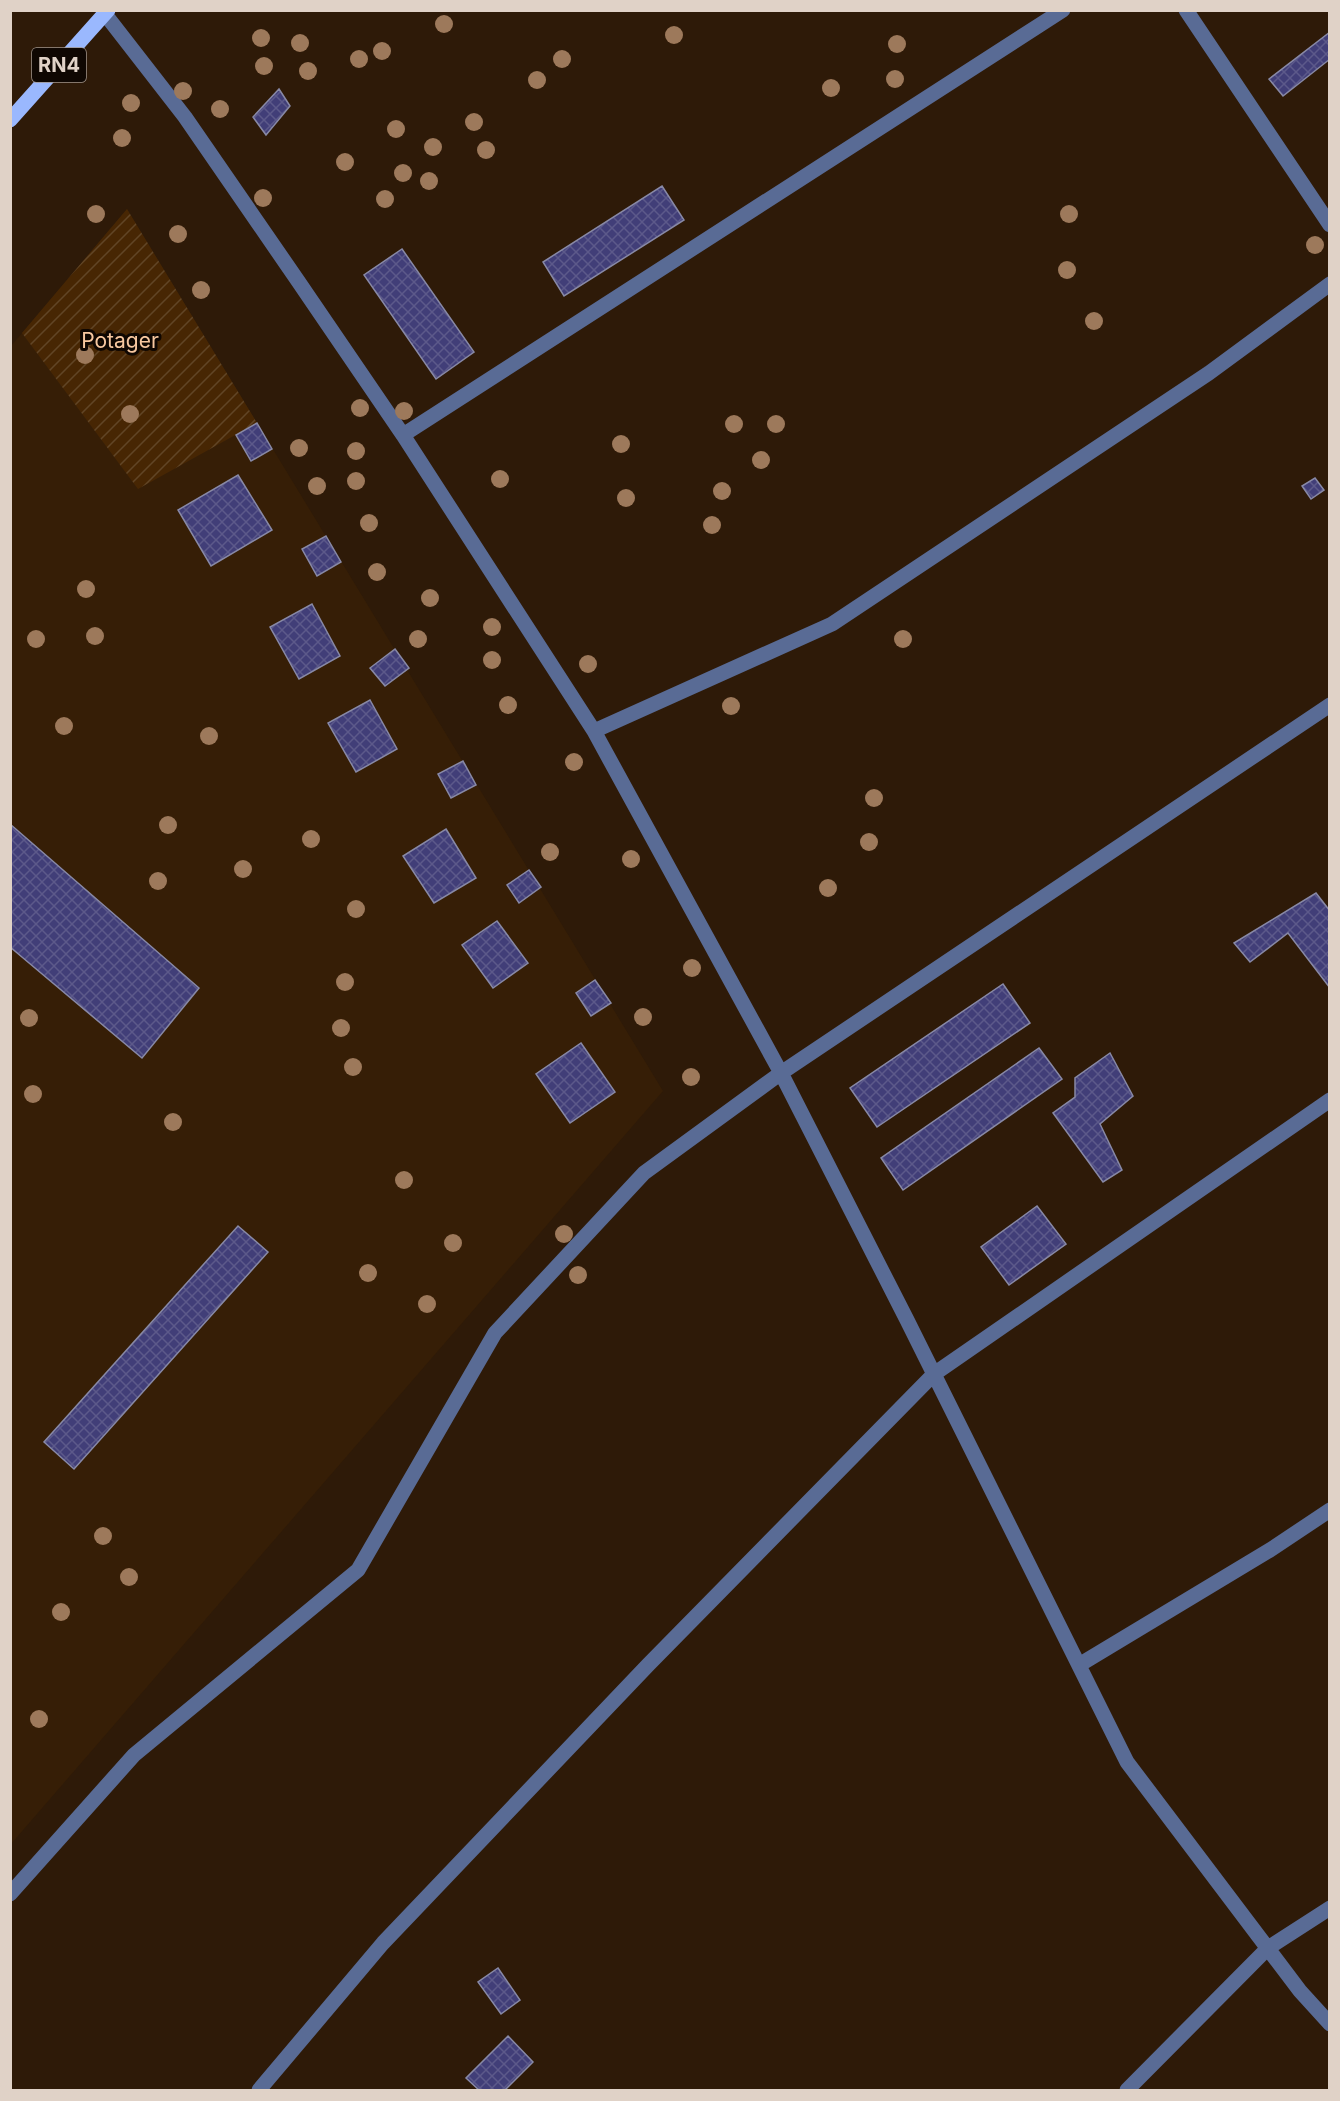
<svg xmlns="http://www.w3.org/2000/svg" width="1340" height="2101" font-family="Inter,sans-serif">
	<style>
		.built { fill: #361e06 }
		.garden { fill: url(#garden-furrows) }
		.building { fill: url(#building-cross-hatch); stroke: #8889a6; stroke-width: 1.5 }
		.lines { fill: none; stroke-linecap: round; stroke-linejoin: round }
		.minor { stroke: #596b95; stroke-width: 15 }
		.major { stroke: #9ab8fe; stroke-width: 15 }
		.tree { fill: #9d795b }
		.labels { text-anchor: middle; stroke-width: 6; stroke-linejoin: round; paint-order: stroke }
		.shield { fill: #0f0702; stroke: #a1958c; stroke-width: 1.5 }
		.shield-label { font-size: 20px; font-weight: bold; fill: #e0d2c7 }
		.park-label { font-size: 21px; fill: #f7c79f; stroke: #0f0702 }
	</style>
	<defs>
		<pattern id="garden-furrows" width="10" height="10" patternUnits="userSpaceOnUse" patternTransform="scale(1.5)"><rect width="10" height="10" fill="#472603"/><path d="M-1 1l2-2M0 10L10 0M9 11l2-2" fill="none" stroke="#614526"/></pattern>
		<pattern id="building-cross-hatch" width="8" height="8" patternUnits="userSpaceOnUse" patternTransform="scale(1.5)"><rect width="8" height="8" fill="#413e78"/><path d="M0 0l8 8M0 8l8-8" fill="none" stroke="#5c598a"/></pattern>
	</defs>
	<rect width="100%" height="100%" fill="#2e1a08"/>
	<path class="built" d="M127,209L663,1091L11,1844V346Z"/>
	<path class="garden" d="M127,209L257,423L138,489L22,333Z"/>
	<path class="building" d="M1330,32V59L1283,96L1269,79Z
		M279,89L290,106L266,135L253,117Z
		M662,186L684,220L564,296L543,262Z
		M402,249L474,352L436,379L364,275Z
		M257,423L272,449L251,461L236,435Z
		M238,475L272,530L211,566L178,510Z
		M1315,478L1324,490L1311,499L1302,486Z
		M326,536L341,562L317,576L302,549Z
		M312,604L340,656L299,679L270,627Z
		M395,649L409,668L385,686L370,668Z
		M370,700L397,749L356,772L328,723Z
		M463,761L476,785L451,798L438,774Z
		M10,824L199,988L142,1058L10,947Z
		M446,829L476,878L434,903L403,856Z
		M529,870L541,887L519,903L507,885Z
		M1316,893L1330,911V988L1288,933L1250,962L1234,943Z
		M497,921L528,963L493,988L462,945Z
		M595,980L611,1003L591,1016L576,993Z
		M1003,984L1030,1023L877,1127L850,1088Z
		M581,1043L615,1092L570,1123L536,1074Z
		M1039,1048L1062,1079L903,1190L881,1158Z
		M1110,1053L1133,1096L1100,1124L1122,1170L1103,1182L1053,1113L1075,1097V1078Z
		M1037,1206L1066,1244L1009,1285L981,1247Z
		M238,1226L268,1252L74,1469L44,1442Z
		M498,1968L520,2000L501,2014L478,1982Z
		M508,2036L533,2062L505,2090H479L466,2078Z"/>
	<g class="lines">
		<path class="minor" d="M1186,10L1330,225
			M105,14L185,117L298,281L403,435L594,731L781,1073L907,1320L1127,1762L1300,1991L1330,2024
			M403,435L1063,10
			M594,731L832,624L1209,373L1330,284
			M1079,1665L1270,1550L1330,1510
			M10,1894L134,1755L358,1570L495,1333L644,1173L781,1073L1330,705
			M259,2090L383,1943L648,1665L934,1374L1330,1100
			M1127,2090L1268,1948L1330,1908"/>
		<path class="major" d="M10,120L108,10"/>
	</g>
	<g class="tree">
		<circle cx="444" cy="24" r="9"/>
		<circle cx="674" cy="35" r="9"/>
		<circle cx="261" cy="38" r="9"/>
		<circle cx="300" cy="43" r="9"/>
		<circle cx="897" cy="44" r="9"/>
		<circle cx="382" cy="51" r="9"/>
		<circle cx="359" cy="59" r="9"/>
		<circle cx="562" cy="59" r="9"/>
		<circle cx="264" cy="66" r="9"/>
		<circle cx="308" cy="71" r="9"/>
		<circle cx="895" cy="79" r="9"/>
		<circle cx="537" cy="80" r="9"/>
		<circle cx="831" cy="88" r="9"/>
		<circle cx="183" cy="91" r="9"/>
		<circle cx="131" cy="103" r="9"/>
		<circle cx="220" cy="109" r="9"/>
		<circle cx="474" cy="122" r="9"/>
		<circle cx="396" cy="129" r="9"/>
		<circle cx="122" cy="138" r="9"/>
		<circle cx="433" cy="147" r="9"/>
		<circle cx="486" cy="150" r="9"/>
		<circle cx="345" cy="162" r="9"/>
		<circle cx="403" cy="173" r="9"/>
		<circle cx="429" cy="181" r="9"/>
		<circle cx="263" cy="198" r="9"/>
		<circle cx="385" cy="199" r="9"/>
		<circle cx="96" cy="214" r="9"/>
		<circle cx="1069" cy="214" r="9"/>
		<circle cx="178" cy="234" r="9"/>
		<circle cx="1315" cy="245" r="9"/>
		<circle cx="1067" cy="270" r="9"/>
		<circle cx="201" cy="290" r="9"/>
		<circle cx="1094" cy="321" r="9"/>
		<circle cx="85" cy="355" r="9"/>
		<circle cx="360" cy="408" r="9"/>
		<circle cx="404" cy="411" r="9"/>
		<circle cx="130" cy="414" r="9"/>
		<circle cx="734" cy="424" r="9"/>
		<circle cx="776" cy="424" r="9"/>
		<circle cx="621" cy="444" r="9"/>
		<circle cx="299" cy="448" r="9"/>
		<circle cx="356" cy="451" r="9"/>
		<circle cx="761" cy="460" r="9"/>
		<circle cx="500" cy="479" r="9"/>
		<circle cx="356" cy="481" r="9"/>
		<circle cx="317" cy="486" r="9"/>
		<circle cx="722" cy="491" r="9"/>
		<circle cx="626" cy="498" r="9"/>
		<circle cx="369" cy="523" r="9"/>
		<circle cx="712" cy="525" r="9"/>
		<circle cx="377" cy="572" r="9"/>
		<circle cx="86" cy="589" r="9"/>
		<circle cx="430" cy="598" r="9"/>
		<circle cx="492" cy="627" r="9"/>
		<circle cx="95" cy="636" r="9"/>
		<circle cx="36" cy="639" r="9"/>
		<circle cx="418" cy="639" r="9"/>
		<circle cx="903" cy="639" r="9"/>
		<circle cx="492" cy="660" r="9"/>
		<circle cx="588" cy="664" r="9"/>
		<circle cx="508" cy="705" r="9"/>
		<circle cx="731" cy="706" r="9"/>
		<circle cx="64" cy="726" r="9"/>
		<circle cx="209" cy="736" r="9"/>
		<circle cx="574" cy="762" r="9"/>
		<circle cx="874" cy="798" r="9"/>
		<circle cx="168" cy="825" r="9"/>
		<circle cx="311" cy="839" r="9"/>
		<circle cx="869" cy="842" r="9"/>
		<circle cx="550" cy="852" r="9"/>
		<circle cx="631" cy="859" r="9"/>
		<circle cx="243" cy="869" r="9"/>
		<circle cx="158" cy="881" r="9"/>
		<circle cx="828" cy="888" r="9"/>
		<circle cx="356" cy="909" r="9"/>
		<circle cx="692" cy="968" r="9"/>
		<circle cx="345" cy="982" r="9"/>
		<circle cx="643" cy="1017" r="9"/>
		<circle cx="29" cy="1018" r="9"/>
		<circle cx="341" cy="1028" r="9"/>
		<circle cx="353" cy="1067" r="9"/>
		<circle cx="691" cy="1077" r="9"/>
		<circle cx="33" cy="1094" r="9"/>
		<circle cx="173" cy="1122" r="9"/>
		<circle cx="404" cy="1180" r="9"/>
		<circle cx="564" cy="1234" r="9"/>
		<circle cx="453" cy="1243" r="9"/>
		<circle cx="368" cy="1273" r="9"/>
		<circle cx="578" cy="1275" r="9"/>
		<circle cx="427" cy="1304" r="9"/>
		<circle cx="103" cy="1536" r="9"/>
		<circle cx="129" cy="1577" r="9"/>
		<circle cx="61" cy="1612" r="9"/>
		<circle cx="39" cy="1719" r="9"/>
	</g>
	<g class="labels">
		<rect class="shield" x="32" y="48" width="54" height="34" rx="4.5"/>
		<g class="shield-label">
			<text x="59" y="72">RN4</text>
		</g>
		<g class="park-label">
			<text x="120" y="348">Potager</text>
		</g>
	</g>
	<rect width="1340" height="2101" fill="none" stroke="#e0d2c7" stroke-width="24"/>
</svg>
